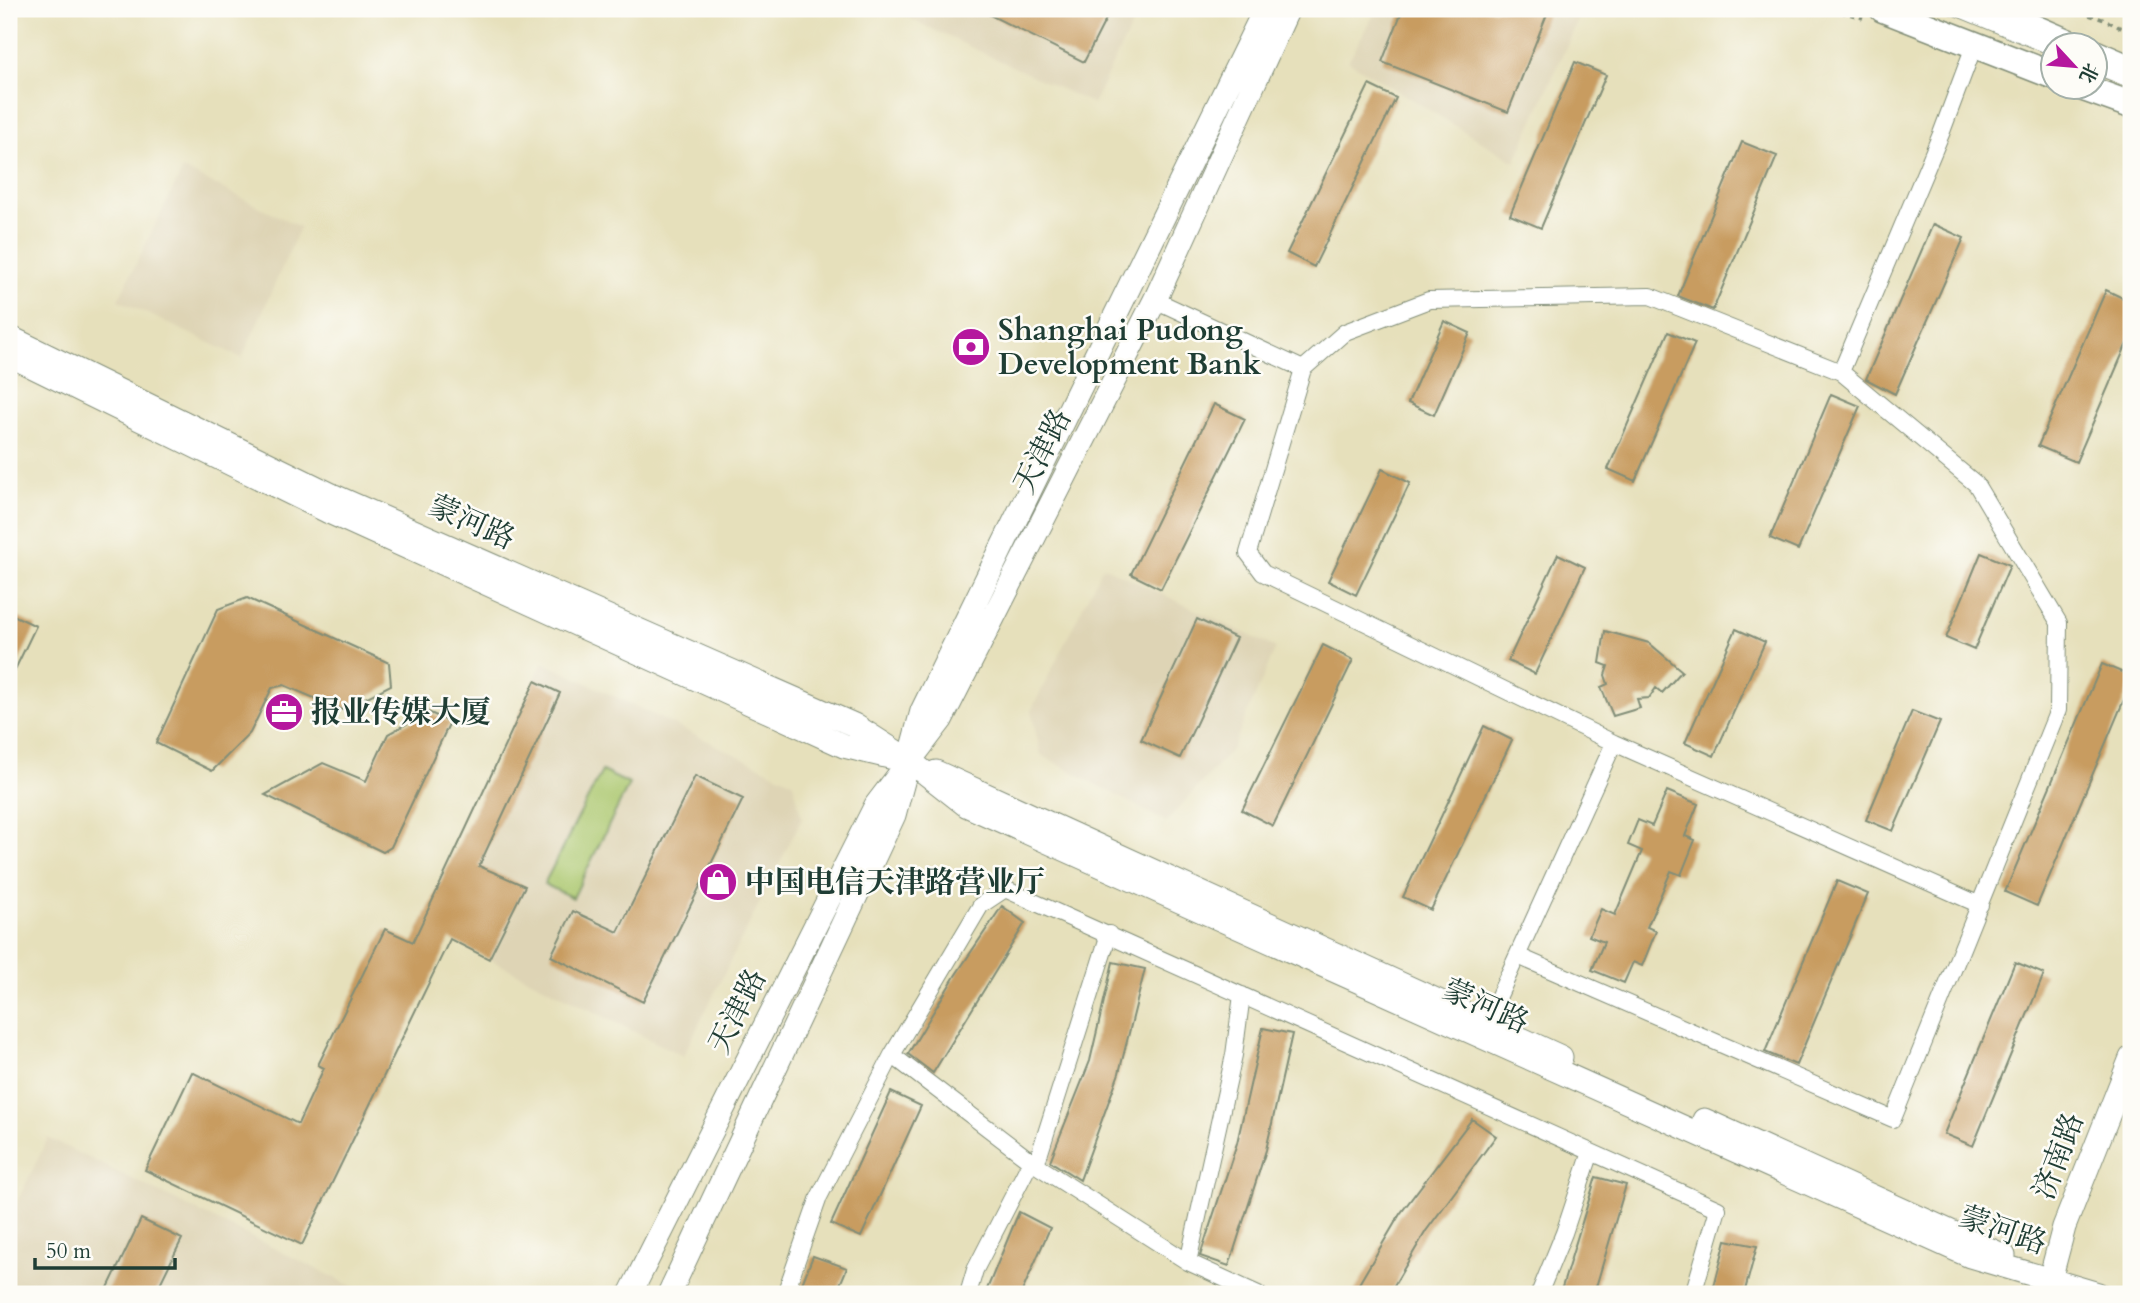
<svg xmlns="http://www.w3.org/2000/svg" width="2140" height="1303" font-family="Cardo,'Noto Serif SC',serif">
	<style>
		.built { fill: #ded4b5 }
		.green { fill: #abc76e; stroke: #658251; stroke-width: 2 }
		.building { fill: #c89c61 }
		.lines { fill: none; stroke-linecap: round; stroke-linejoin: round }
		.lane-casing { stroke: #828e78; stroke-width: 10 }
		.street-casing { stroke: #828e78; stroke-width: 18 }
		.secondary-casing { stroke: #828e78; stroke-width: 25 }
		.primary-casing { stroke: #828e78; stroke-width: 29 }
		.path { stroke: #828e78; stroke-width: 3.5; stroke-dasharray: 5 5; stroke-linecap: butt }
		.lane { stroke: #fff; stroke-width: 8 }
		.street { stroke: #fff; stroke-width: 16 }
		.secondary { stroke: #fff; stroke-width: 23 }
		.primary { stroke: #fff; stroke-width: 26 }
		.labels { text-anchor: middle; stroke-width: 5; stroke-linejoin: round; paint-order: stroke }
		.poi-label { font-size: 30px; font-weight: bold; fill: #1f3d34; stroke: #fdfcf7; text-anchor: start }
		.street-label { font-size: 30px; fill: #1f3d34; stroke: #fdfcf7 }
	</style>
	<rect width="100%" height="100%" fill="#fdfcf7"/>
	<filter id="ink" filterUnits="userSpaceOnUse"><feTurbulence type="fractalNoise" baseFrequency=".0143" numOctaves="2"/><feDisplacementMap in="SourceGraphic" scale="14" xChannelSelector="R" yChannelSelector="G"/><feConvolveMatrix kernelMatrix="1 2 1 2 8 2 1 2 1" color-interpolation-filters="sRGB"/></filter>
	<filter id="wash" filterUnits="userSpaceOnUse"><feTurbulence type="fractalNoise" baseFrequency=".00686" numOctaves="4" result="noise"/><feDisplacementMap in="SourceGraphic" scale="28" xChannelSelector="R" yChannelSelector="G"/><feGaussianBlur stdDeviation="1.57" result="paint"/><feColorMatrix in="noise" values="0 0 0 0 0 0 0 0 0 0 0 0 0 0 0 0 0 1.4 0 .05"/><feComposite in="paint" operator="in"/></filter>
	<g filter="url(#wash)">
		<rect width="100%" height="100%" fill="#e6e0bb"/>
		<path class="built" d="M889,9H1140L1093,104Z
			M1377,9H1583L1515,162L1348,61Z
			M183,169L300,227L242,358L118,300Z
			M1103,566L1276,648L1232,749L1166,822L1041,755L1031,711Z
			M543,662L793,782L802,818L683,1056L421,925Z
			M48,1138L368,1294H9V1218Z"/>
		<path class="green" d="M602,771L629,784L573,898L544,884Z"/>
		<g id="blocks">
			<path class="building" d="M978,9H1111L1084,62Z
				M1403,9H1549L1508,112L1382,62Z
				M1575,62L1606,75L1541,228L1510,215Z
				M1369,85L1396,98L1314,267L1287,253Z
				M1742,142L1777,156L1713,310L1678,296Z
				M1933,224L1964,238L1895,394L1866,379Z
				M2106,290L2131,302V334L2076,462L2038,446Z
				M1444,321L1470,333L1434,415L1408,403Z
				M1668,332L1695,343L1635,481L1608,469Z
				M1831,394L1860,406L1798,550L1770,538Z
				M1214,404L1245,419L1161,589L1131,574Z
				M1382,469L1410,483L1356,595L1328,581Z
				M1981,553L2010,565L1974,650L1946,638Z
				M1558,554L1585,567L1535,674L1508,661Z
				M247,598L389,663L391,685L342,710L284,685L272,688L250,733L212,771L156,743L218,609Z
				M9,613L36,626L9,682Z
				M1197,619L1236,638L1180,758L1141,740Z
				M1736,629L1765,642L1714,756L1685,743Z
				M1605,631L1649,643L1682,671L1662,693L1656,688L1649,698L1637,699L1640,708L1613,716L1601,687L1608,684L1605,675L1608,666L1600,663Z
				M1323,645L1353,660L1273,826L1242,810Z
				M2102,664L2131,676V683L2037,906L2005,892Z
				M535,681L560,693L479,866L525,886L489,959L450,939L302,1245L145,1170L192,1072L298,1124L324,1068L318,1065L385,929L413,942Z
				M1912,711L1940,722L1893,831L1866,820Z
				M428,712L450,722L391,847L383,852L265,795L323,763L366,781L388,734Z
				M1484,726L1512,740L1431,910L1403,897Z
				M695,776L743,799L643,1002L551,956L573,911L618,932Z
				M1667,791L1698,804L1685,836L1695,840L1681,875L1671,871L1647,927L1656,931L1642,966L1633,962L1624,983L1592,970L1604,942L1589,936L1601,909L1615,915L1642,851L1628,845L1638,820L1652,826Z
				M1837,881L1868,894L1796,1065L1765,1052Z
				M1002,906L1025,923L933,1073L908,1054L955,976Z
				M1113,962L1145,969L1119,1073L1080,1180L1050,1161L1090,1061Z
				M2015,962L2044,974L1973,1146L1944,1134Z
				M1263,1028L1292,1034L1266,1150L1229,1266L1200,1256L1237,1143Z
				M891,1092L921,1106L861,1237L831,1224Z
				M1472,1119L1496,1136L1426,1231L1389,1294H1353L1400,1214Z
				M1596,1177L1626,1185L1596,1287L1593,1294H1560Z
				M1019,1212L1050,1228L1021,1294H985Z
				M141,1219L182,1239L155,1294H105Z
				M1726,1240L1757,1246L1744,1294H1712Z
				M813,1256L847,1268L836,1294H798Z"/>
		</g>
	</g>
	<g filter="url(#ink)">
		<use href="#blocks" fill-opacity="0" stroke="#828e78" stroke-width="2"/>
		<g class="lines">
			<g class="lane-casing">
				<path id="lane" d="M1950,9L2052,51
					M2094,69L2131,84"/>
			</g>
			<g class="street-casing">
				<path id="street" d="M1155,300L1303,369
					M1841,372L1941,134L1974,46
					M1518,956L1893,1119L2058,710L2059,623L1976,484L1841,372L1650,296L1429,300L1345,332L1303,369L1248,553L1263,573L1614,743L1980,905
					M1487,1022L1614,743
					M892,1055L981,905L1005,889L1718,1209L1693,1294
					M1036,1165L1109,934
					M1188,1262L1234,1055L1242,995
					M785,1294L819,1197L892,1055L1036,1165L1188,1262L1258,1294
					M968,1294L975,1270L1031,1161
					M1539,1294L1564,1233L1591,1152"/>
			</g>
			<g class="secondary-casing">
				<path id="secondary" d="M9,337L334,496L854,725L910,761L966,805L1970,1256L2098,1294
					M9,355L327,511L844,746L894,758
					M936,772L1561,1057
					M1704,1120L2004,1256
					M2047,1291L2064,1227L2131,1058
					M630,1294L876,805L941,720L1155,300L1288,9
					M669,1294L894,815L922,711L1265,9"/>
			</g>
			<g class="primary-casing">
				<path id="primary" d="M1883,9L2052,75
					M1990,9L2076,46
					M2094,53L2131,69
					M2084,88L2131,105"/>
			</g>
			<path class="path" d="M1831,9L1863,18
				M2070,9L2105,20L2131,33"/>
			<use href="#lane" class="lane"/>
			<use href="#street" class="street"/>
			<use href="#secondary" class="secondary"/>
			<use href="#primary" class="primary"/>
		</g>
	</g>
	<defs>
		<g id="bank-disc" transform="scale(2.0125)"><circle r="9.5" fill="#b5179e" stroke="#fdfcf7"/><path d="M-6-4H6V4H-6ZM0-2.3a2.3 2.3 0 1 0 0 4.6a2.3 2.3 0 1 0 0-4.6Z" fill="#fff"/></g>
		<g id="office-disc" transform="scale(2.0125)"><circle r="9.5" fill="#b5179e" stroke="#fdfcf7"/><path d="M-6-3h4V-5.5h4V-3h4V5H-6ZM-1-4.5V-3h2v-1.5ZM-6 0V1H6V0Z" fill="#fff"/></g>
		<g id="shop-disc" transform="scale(2.0125)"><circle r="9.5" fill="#b5179e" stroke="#fdfcf7"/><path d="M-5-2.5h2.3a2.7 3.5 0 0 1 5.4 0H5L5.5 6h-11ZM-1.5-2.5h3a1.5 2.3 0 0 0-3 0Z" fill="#fff"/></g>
	</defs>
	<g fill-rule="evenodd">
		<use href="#bank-disc" x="971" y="347"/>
		<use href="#office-disc" x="284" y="712"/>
		<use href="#shop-disc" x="718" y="882"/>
	</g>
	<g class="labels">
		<g class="poi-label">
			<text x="998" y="340">Shanghai Pudong<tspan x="998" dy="34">Development Bank</tspan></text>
			<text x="311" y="722">报业传媒大厦</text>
			<text x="745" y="892">中国电信天津路营业厅</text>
		</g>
		<g class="street-label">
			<text transform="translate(1042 451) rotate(-63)" y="10">天津路</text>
			<text transform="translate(472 522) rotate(24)" y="10">蒙河路</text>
			<text transform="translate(1486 1006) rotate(24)" y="10">蒙河路</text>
			<text transform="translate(737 1011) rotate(-63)" y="10">天津路</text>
			<text transform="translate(2058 1156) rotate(-69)" y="10">济南路</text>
			<text transform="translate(2003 1230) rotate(19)" y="10">蒙河路</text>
		</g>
	</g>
	<rect width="2140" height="1303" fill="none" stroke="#fdfcf7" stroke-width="35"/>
	<g transform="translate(2074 66) rotate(116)"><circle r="33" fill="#fdfcf7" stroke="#a4b0a9" stroke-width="2"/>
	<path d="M0-5L12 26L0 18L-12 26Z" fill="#b5179e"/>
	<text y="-10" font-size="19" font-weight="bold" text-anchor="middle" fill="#1f3d34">北</text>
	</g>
	<path d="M35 1258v10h140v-10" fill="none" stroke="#1f3d34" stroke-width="3.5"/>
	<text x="46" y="1258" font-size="21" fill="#1f3d34" stroke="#fdfcf7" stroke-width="5" paint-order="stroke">50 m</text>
</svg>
